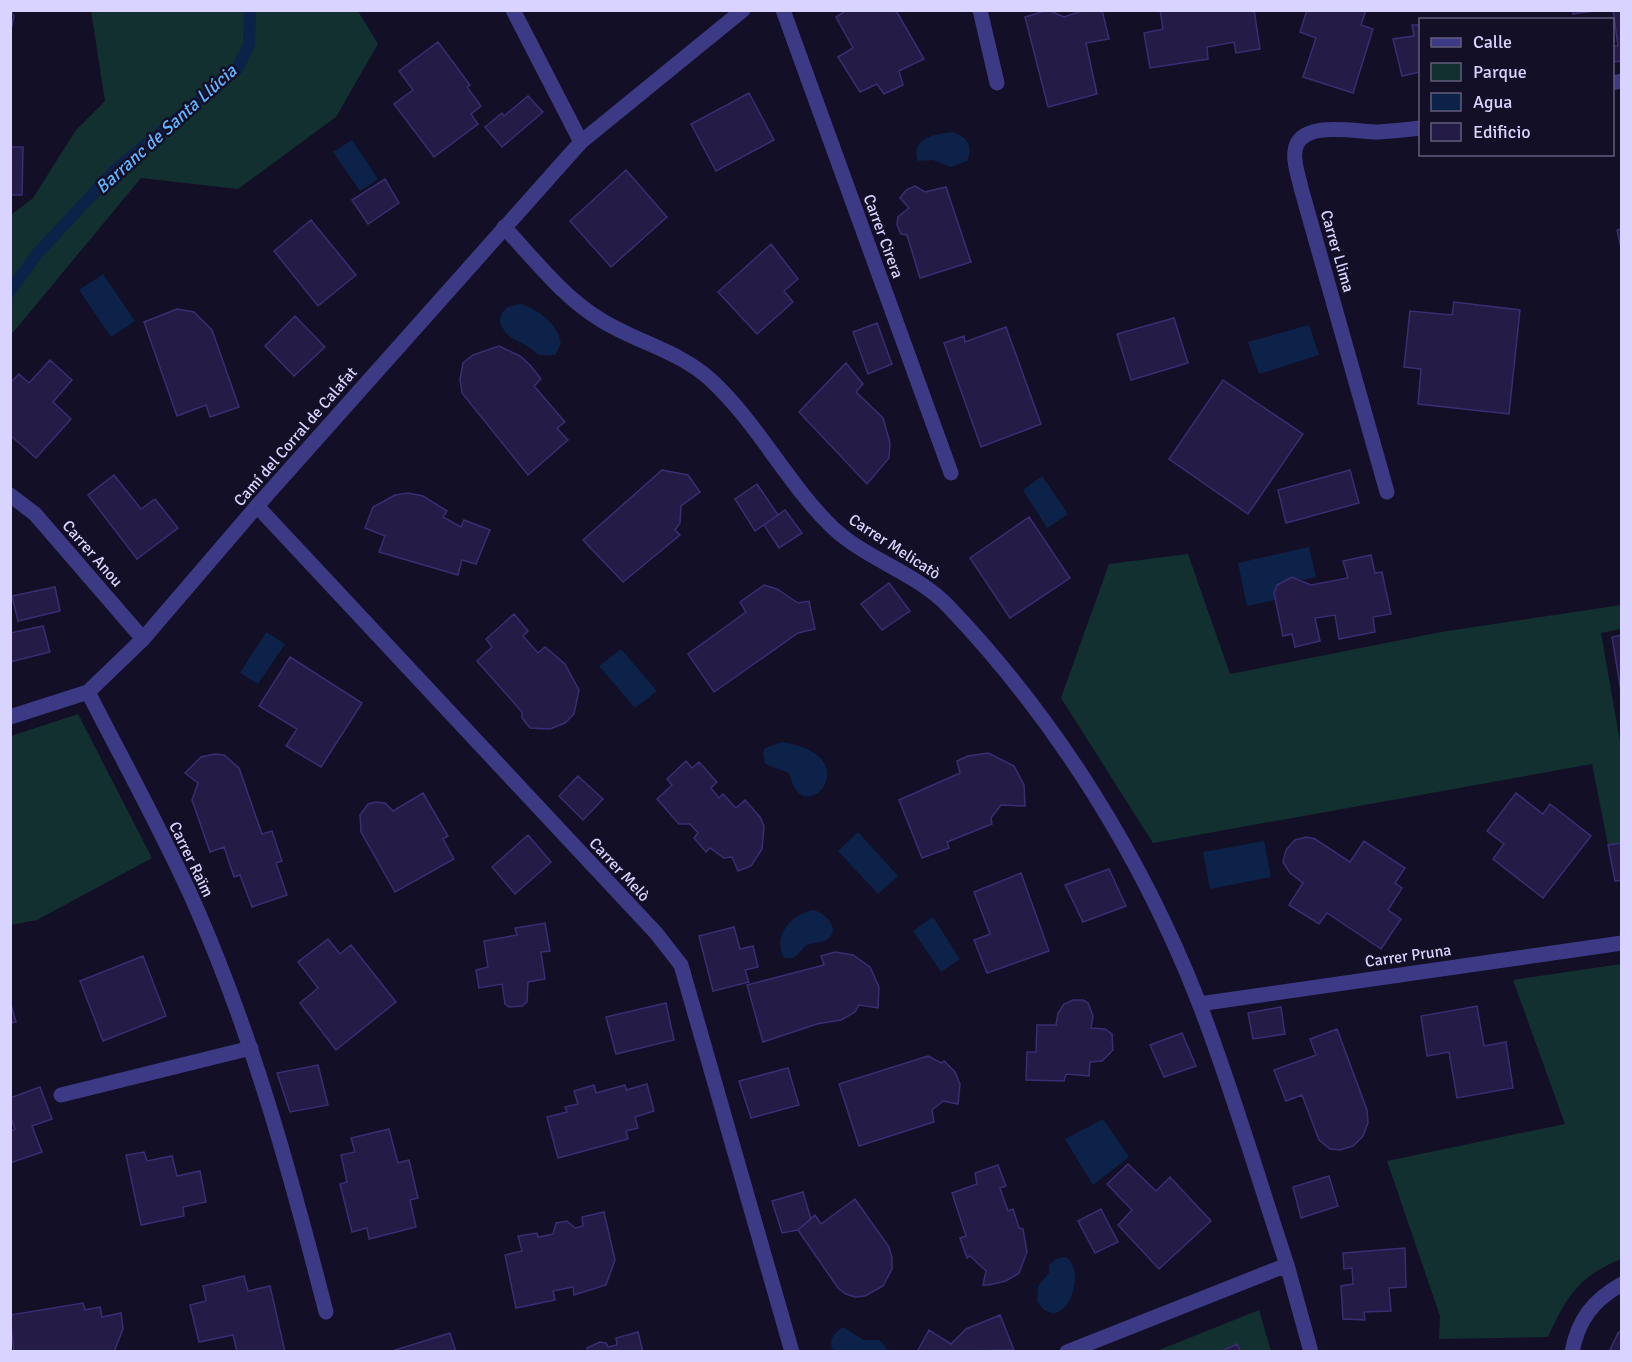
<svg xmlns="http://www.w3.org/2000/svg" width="1632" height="1362" font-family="Signika,sans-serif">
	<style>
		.green { fill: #12302f }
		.water { fill: #0c2248 }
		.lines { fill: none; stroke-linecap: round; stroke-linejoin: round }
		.stream { stroke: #0c2248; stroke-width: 12 }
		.building { fill: #241b47; stroke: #3b2d73; stroke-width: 1.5 }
		.lane { stroke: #3d3a85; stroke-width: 15 }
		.street { stroke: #3d3a85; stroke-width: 15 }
		.labels { text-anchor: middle; stroke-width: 5; stroke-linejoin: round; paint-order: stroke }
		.street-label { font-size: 16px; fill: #d9d4ff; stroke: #130f26 }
		.water-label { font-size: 18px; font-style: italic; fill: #62b6ff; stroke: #130f26 }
	</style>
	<rect width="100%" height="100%" fill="#130f26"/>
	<path class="green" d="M91,11H358L378,44L336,117L238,189L141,178L11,335V215L33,198L76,130L105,101Z
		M1188,554L1230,674L1441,632L1621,605V629L1601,633L1621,747V843L1608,845L1592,764L1153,843L1061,698L1109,564Z
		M78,714L152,858L37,920L11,925V736Z
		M1621,964V1259C1578,1277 1567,1296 1548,1337L1439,1339L1440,1316L1387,1161L1565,1124L1513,980Z
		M1259,1310L1271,1351L1154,1352Z"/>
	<path class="water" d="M953,132C968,138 973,145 967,161L951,167L933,160L918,161C910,138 935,134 953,132Z
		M352,140L378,179L360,191L333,152Z
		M103,274L135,321L111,337L79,290Z
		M522,304C540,311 558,324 561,344L555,355H538C526,340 507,343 500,322C501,308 509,305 522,304Z
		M1309,325L1319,355L1259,374L1248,342Z
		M1042,476L1068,514L1047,528L1023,490Z
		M1309,547L1316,577L1303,580L1292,577L1277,585L1276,600L1247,606L1238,563Z
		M266,632L285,644L258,684L240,673Z
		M621,649L657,691L635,708L599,666Z
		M782,742C865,755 812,821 794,787C792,783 791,778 789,773L765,764L763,754L765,748Z
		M858,832L898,876L878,894L838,851Z
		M1264,841L1271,877L1210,889L1203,852Z
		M813,910C825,912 843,930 826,940C821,943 813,942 807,945C802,948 799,955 793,958H784C772,936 791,914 813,910Z
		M933,917L960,959L941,972L913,931Z
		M1103,1119L1129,1157L1093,1185L1065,1139Z
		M1066,1257C1090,1274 1061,1340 1037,1301L1038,1286L1049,1273V1265L1056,1259Z
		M843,1327L864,1340H879L889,1351H834C827,1341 834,1333 843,1327Z"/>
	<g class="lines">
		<path class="stream" d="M10,291L37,254L115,170L237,69L249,45L250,10"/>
	</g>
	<path class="building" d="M10,10L14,16L10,35Z
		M847,10H894L898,14L924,59L899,71L903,85L884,94L877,84L860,92L838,57L853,48L836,17Z
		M1048,10L1064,17L1085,10H1102L1109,39L1086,43L1097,94L1048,107L1025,17Z
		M1160,10H1254L1260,49L1236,53L1234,42L1207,47L1208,59L1150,68L1144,33L1163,29Z
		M1307,10H1366L1361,25L1373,29L1353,93L1303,77L1316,38L1300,32Z
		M1573,10H1601L1573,14Z
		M1613,10H1622V61L1612,62V46H1618Z
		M1412,25H1420V72L1402,76L1393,39L1414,36Z
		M438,42L470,85L467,87L481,106L471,114L478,124L434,157L394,104L413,90L399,71Z
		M749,93L774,140L716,171L691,124Z
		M528,96L543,112L502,147L485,127L502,113L504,116Z
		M10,147H23L22,195H10Z
		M626,170L667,217L611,267L570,221Z
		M385,179L399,203L368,224L352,200Z
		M915,186L925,192L946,187L971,262L920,278L907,235L901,234L897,225L898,217L909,208L900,198L906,190Z
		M311,220L356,275L318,306L274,251Z
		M1622,229V252L1617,230Z
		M771,244L798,279L784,291L793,302L757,334L718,292Z
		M1454,302L1520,310L1509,414L1418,404L1421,369L1404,367L1410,311L1452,315Z
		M177,309L194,312L212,330L239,407L210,417L206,405L177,416L144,322Z
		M295,316L325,347L294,376L265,346Z
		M1174,318L1188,363L1131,380L1117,334Z
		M877,323L892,364L868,374L853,332Z
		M1006,327L1041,424L981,447L944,343L964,336L965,342Z
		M499,346L520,356L530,365L541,379L534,386L565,422L557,428L568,440L528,475L462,393L460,379L463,363L473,355Z
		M50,360L72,380L53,402L71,419L36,458L10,435V383L19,374L29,383Z
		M846,363L863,384L856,392L883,418L890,443L889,458L867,484L799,412Z
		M1223,380L1303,434L1248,514L1169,459Z
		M662,470L688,475L700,492L681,506L680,523L675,530L680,535L623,582L583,540Z
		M1350,470L1359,503L1286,523L1278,490Z
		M114,475L141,509L155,499L178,528L137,559L88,495Z
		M757,484L778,515L755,531L735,499Z
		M408,493L423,496L447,511L443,517L461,527L464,520L490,530L476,564L462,560L458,575L379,552L385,536L365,528L373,507L395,495Z
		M785,510L802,533L779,548L764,525Z
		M1029,517L1070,578L1010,618L970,558Z
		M1371,555L1375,573L1382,572L1391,614L1373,617L1375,632L1339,639L1335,615L1315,618L1320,641L1295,647L1292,634L1283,636L1274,593L1277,585L1292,577L1311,585L1348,578L1343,561Z
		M889,583L910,611L882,630L861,604Z
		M764,585L777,589L798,603L809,601L815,629L798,633L714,692L688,654L746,612L740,602Z
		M55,587L60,611L18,621L12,596Z
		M514,614L528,631L523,636L538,653L545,647L565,664L579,690L574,714L565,723L550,729L530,728L522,718V712L477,661L492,647L486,639Z
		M43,626L50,652L10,662V633Z
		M1622,635V698L1612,637Z
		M290,657L362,703L321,767L286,746L297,729L259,706Z
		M988,753L1014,766L1024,785L1025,806L1001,805L991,818L992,824L947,842L949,848L922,858L899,800L960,773L957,761L968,756Z
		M215,754L224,755L239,768L262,834L272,831L282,861L276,863L287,895L252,907L240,875L234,877L224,847L210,852L192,800L198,783L185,773L201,757Z
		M686,761L692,768L699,762L717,782L711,788L719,798L723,794L736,808L745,800L760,817L764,826L762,849L751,866L738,871L732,857L724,858L710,848L706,852L694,838L698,833L690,824H679L657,799L672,785L667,779Z
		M578,776L603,799L583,820L559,796Z
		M423,793L448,836L443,839L454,859L395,892L361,832L360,815L368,804L376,802L385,803L393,811Z
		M1516,793L1543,814L1550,804L1591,836L1543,898L1493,859L1504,844L1487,831Z
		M528,835L551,862L515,894L492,867Z
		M1306,837L1315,839L1350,862L1364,841L1405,868L1395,883L1402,888L1388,910L1401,919L1381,949L1327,913L1319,924L1289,905L1303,883L1290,873L1283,862L1286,850L1295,840Z
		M1622,843V880L1615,881L1608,845Z
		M1109,869L1126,906L1083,922L1065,885Z
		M1021,873L1049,951L987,973L974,940L990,934L974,892Z
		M545,923L550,951L541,952L545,979L528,982L527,1002L522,1006L509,1007L505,1004L502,984L479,988L476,970L488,967L484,941L517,935L515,928Z
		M734,927L740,949L753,946L758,967L745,970L749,982L713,991L699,936Z
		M328,939L340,954L351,945L396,1002L336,1050L300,1003L318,988L298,962Z
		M835,952L853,955L870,967L879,987L878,1008L859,1005L855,1012L841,1020L817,1024L763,1042L747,985L824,965L821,956Z
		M143,956L166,1016L103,1041L80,981Z
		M1073,1000H1083L1088,1003L1093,1016L1091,1028L1105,1029L1112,1034L1113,1050L1102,1061L1090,1062L1089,1076L1066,1074L1064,1081L1026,1080L1027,1052H1036L1037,1025H1056L1058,1013L1064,1004Z
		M10,1001L16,1022L10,1023Z
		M666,1003L674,1040L616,1054L606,1017Z
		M1477,1006L1484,1046L1506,1042L1513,1088L1457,1098L1449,1052L1427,1056L1421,1016Z
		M1281,1007L1285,1034L1253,1039L1248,1013Z
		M1337,1029L1367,1110L1368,1123L1363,1136L1353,1146L1340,1150L1330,1149L1319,1140L1302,1095L1286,1101L1274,1070L1316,1055L1310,1039Z
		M1182,1033L1196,1066L1164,1077L1150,1045Z
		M928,1056L941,1063L944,1061L955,1072L960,1084L958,1104L943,1101L932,1110L934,1122L859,1146L839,1084Z
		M318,1065L328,1105L290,1112L277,1073Z
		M788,1068L799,1105L751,1118L739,1081Z
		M647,1084L654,1111L635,1117L638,1128L626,1131L628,1139L558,1158L547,1117L567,1112L565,1107L578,1104L574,1091L594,1085L596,1093L625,1085L626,1090Z
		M40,1087L52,1119L32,1126L42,1152L10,1163V1131L15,1129L10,1115V1098Z
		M389,1129L398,1163L409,1160L418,1198L410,1200L416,1227L369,1239L367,1228L352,1232L340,1184L347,1182L341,1155L355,1152L351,1138Z
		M144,1152L147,1161L172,1156L177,1176L200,1171L206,1202L183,1207L184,1216L141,1225L126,1155Z
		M1128,1164L1156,1191L1170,1177L1211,1221L1159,1269L1118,1225L1132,1210L1107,1184Z
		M998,1165L1006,1186L1000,1188L1008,1211L1013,1209L1019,1228L1023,1229L1027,1252L1019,1273L1006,1281L989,1285H983L986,1271L970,1256L967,1258L960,1238L966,1236L952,1193L977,1184L975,1173Z
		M1329,1176L1338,1206L1301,1218L1293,1187Z
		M803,1192L811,1219L798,1230L782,1233L772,1201Z
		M855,1199L889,1247L892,1258V1269L883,1286L865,1296L855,1297L846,1294L838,1288L798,1230L815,1215L821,1224Z
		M1101,1209L1118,1242L1095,1253L1078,1221Z
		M604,1212L615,1260L606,1285L574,1295L573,1287L553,1291L555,1300L516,1308L505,1255L522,1251L518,1236L537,1233L538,1237L553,1234L556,1223L567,1221L575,1228L583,1226L582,1217Z
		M1405,1248L1406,1287L1389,1288L1391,1311L1364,1312L1365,1320L1343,1319L1341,1286L1353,1284L1352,1268L1344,1269L1343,1253Z
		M244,1276L248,1291L270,1286L285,1352H237L233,1335L199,1342L190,1305L206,1301L203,1286Z
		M83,1303L85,1310L100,1307L102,1317L121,1313L123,1329L114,1352H14L10,1315Z
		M1000,1315L1014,1350L917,1352L929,1330L951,1344L966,1329Z
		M1622,1330V1352L1610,1350L1618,1333Z
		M638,1332L643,1352H588L587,1348L600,1342L606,1343L608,1347L617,1345L616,1338Z
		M450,1333L456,1352H389Z
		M1237,1344L1241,1352H1220Z"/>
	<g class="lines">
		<path class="lane" d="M783,10L951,473
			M980,10L997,83
			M61,1095L251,1048"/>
		<path class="street" d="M513,10L581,142
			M1612,83L1622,81
			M504,227C534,259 563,297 601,320C638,343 680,351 712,381C758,424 787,483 832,527C867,560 915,572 948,606C1056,719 1142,857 1199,1003C1232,1088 1258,1178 1287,1265L1067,1352
			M1387,492L1301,188C1299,177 1293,163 1295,151C1299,119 1356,132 1378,132C1392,131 1406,130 1420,128
			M10,495L35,514L143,639
			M257,506L656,933L681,965L792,1352
			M88,692C124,763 164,834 196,907C254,1040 290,1172 326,1312
			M10,717L88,692L143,639L257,506L581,142L743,10
			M1199,1004L1622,943
			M1287,1265L1311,1352
			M1572,1352C1578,1320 1593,1300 1622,1284"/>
	</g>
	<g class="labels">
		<g class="street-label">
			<text transform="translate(884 236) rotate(70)" y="6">Carrer Cirera</text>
			<text transform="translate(1338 251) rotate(74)" y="6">Carrer Llima</text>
			<text transform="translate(295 436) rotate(-49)" y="6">Camí del Corral de Calafat</text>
			<text transform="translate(895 546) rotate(33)" y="6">Carrer Melicatò</text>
			<text transform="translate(93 553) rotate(49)" y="6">Carrer Anou</text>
			<text transform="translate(192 859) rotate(64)" y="6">Carrer Raïm</text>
			<text transform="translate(620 869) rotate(47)" y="6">Carrer Melò</text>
			<text transform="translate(1408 955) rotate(-8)" y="6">Carrer Pruna</text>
		</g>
		<g class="water-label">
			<text transform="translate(166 129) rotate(-42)" y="6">Barranc de Santa Llúcia</text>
		</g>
	</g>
	<rect width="1632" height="1362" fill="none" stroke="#d9d4ff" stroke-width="24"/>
	<rect x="1419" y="18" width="195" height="138" fill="#130f26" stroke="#625e7d" stroke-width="1.5"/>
	<rect x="1431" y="38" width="30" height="9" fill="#3d3a85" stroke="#625e7d" stroke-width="1.5"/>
	<text x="1473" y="48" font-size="18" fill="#d9d4ff">Calle</text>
	<rect x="1431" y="63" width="30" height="18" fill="#12302f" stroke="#625e7d" stroke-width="1.5"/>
	<text x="1473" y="78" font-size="18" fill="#d9d4ff">Parque</text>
	<rect x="1431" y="93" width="30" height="18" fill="#0c2248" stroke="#625e7d" stroke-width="1.5"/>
	<text x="1473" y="108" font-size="18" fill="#d9d4ff">Agua</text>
	<rect x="1431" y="123" width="30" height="18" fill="#241b47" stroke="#625e7d" stroke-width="1.5"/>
	<text x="1473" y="138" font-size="18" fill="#d9d4ff">Edificio</text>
</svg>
